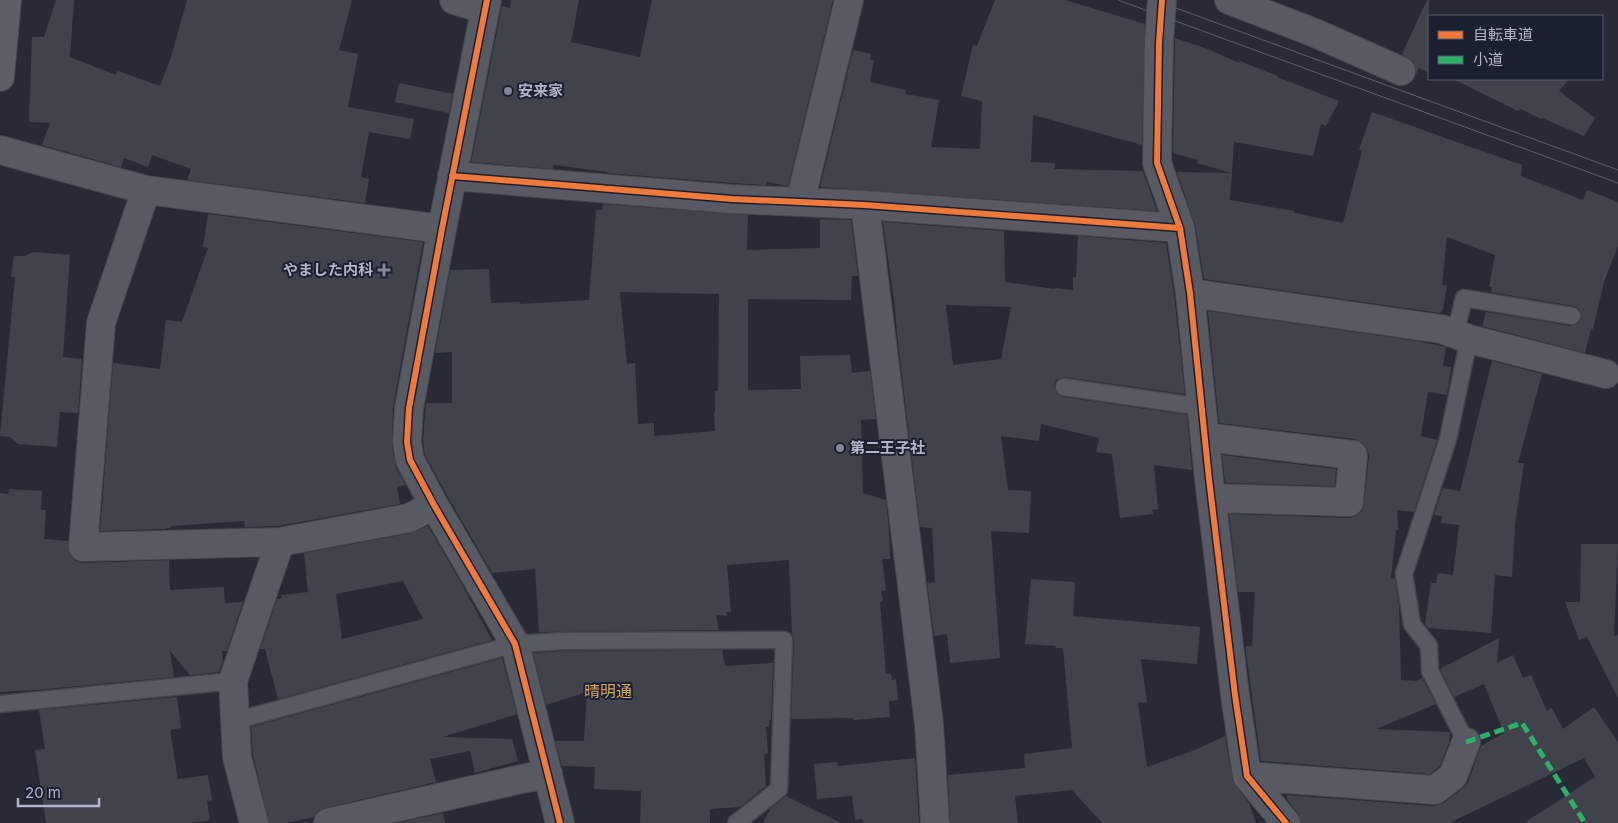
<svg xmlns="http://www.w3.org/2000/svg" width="1618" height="823" font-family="Inter,'Noto Sans JP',sans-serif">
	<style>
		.building { fill: #41434c; fill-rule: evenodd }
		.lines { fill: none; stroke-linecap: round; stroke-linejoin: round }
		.lane-casing { stroke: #44464e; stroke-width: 19 }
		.street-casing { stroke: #44464e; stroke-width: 30 }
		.secondary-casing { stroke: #44464e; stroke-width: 30 }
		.lane { stroke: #585a63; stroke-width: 16 }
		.street { stroke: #585a63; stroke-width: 28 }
		.secondary { stroke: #5c5e68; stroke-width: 28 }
		.tram { stroke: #5b5e66; stroke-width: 1 }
		.quiet { stroke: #2db169; stroke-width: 5; stroke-dasharray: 10 5; stroke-linecap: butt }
		.cycleway-casing { stroke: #1b2030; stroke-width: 9 }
		.cycleway { stroke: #f17a3a; stroke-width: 6 }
		.poi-dot { fill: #818594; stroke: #1b2030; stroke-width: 2 }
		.labels { text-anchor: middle; stroke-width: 4; stroke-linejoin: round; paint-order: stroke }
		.poi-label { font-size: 15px; font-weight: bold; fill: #b1b5c7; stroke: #1b2030; text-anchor: start }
		.neighbourhood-label { font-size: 16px; fill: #d5a65e; stroke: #1b2030 }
	</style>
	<rect width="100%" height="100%" fill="#282b35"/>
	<path class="building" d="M56,0H74L70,57L116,75L118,71L160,86L171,57L187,0H352L339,50L358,54L348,107L414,119L410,139L369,132L361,177L369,179L365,203L187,180L191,169L152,155L148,167L124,158L121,167L42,145L50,123L29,122L32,37H44Z
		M511,0H579L571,42L640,57L652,0H833L788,186L767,182L766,185L733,183L607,173V172L554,165L553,169L471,162L502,6L510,8Z
		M995,0H1065L1145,24L1142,145L1033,115L1031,162L1055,163L1054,169L1143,171L1157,211L820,187L853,50L871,54L870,60H874L870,82L906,90L905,94L939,100L931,147L980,149L982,101L961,96L973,45L977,46Z
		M1427,0H1429V73L1419,68L1416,74V69L1414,62L1402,54Z
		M1175,38L1208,49L1239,63L1240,61L1278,76L1277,77L1339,101L1326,126L1321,124L1313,156L1234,142L1232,173L1197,163L1198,160L1173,153Z
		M1453,79H1569L1559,91L1595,118L1584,136L1542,118L1541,119L1521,109L1518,111Z
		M399,83L453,94L449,113L395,102Z
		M1372,112L1522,165L1521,176L1583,200L1587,190L1618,202V246L1604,282L1593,329H1591L1585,353L1482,326L1486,312L1571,326L1579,323L1582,318L1581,313L1579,309L1574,306L1491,292L1492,287H1489L1495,255L1447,237L1442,285L1447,286L1443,309L1440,313L1204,279L1195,225L1177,172L1232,173L1230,200L1294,211V213L1343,223L1362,151L1359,150Z
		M603,204L748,215L747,250L820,248V219L851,220L858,276H852L851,300L748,299V390L801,389L800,356L850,355L852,373L870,371L876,419L861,420L863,493L886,500L889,530L890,559H882L886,590L881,591L883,601L880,602L886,674H891L892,680L896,679L898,700L889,701L890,717L853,720V718L791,719L794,640L792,634L789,560L727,565L731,612H726L727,616L716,615L719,630L539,632L535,569L492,573L448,497L425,455L423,441L426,403H452V352L435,353L450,270L489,269L491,303L520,302V304L589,300L596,210H602ZM620,292L719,294L718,391H715V412H714L715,431L654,436V423L638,424L635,363L627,364Z
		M208,214L423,242L393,407L392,445L396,467L406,485L397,487L400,504L278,526L245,527L244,521L171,526V528H167V529L100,531L113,363L160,369L166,320L182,322L208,248L203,247Z
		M883,222L1004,231L1005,282L1055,289V288L1073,290V277H1076L1078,236L1166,243L1174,295L1185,394L1065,377L1056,380L1054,386L1057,394L1063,397L1187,415L1192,470L1154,465L1158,509L1152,510L1153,514L1120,518L1112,454L1096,452L1099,438L1041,424L1039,441L1001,436L1008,490L1031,491L1029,533L991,531L1000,658L950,663L947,634L934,636L927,583L935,582L932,528L920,527L897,334L895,308ZM946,305L1011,307L1001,359L953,365Z
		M33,252L70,255L63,357L82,359L78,413L60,412L57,447L18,444L10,437L0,436L15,277H11L14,256H25Z
		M1208,311L1417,341L1446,347L1443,366L1451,367L1447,395L1428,392L1421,436L1437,440L1414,512L1397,510L1398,530H1396L1391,578L1395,579L1399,607L1401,680L1416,681L1422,678L1436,704L1376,729L1450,732L1449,743L1440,766L1430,774L1261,761L1246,653V646H1252L1255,592H1238L1229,514L1349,518L1356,516L1362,511L1364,504L1369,456L1367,448L1363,443L1355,439L1219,423Z
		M1492,361L1542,374L1518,463H1524L1515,525L1512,577L1495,575L1491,633L1428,628L1425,624L1431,583H1436L1438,573L1453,575L1459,525L1441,523L1442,516L1434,515L1443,488L1460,491Z
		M1222,455L1336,469L1335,486L1228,483L1225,482Z
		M9,489L42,491L41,510H46L44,539L68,541L69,554L76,561L83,563L169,560L170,590L224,587L225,603L243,602L227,651H222L223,661L219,672L190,675L170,651L174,677L36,690L0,692V493L8,494Z
		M428,526L460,581L492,640L278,699L265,649H260L277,599L282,598L281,595L308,592L304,553L412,533ZM403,581L423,619L342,639L336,594Z
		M1581,544H1618L1614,636L1618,635V698L1587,637L1579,640L1565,602H1580Z
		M1031,579L1075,582L1073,616L1200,627L1197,664L1141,659L1147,702L1138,703L1147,767L1195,750L1225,736L1233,782L1249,803L1256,823H1102L1072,790L1015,796L1018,823H950L948,775L1025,768L1024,754L1072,748L1063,648H1055L1056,646L1025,644Z
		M1499,638L1497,663L1513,655L1523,678L1531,675L1547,711L1552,708L1563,729L1594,707L1618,742V823H1524L1595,777L1584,758L1449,823H1301L1298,813L1287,799V795L1434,806L1445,802L1463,788L1468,782L1481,746L1504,733L1484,684L1454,697L1440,669Z
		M722,650L725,666L773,663L771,720H769V727H766L768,754H764L766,786L740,807L710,809V823H640L641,791L594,789L595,767L562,766L555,741H584L587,692L546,705L533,653L563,651Z
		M502,658L517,714L443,737L512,739L518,761L475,773L470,751L430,759L436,782L325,808L318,811L314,817L287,823H269L253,755L251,727Z
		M177,697L181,728L170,730L178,779L208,775L212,800L207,801L210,820L190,823H46L35,750L45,749L39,710Z
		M915,758L919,823H864L863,819L855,820L852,796L817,799L814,764L837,762L838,766Z
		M786,796L802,804L841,823H763L771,808Z
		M443,813L445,823H398Z"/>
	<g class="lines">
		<g class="lane-casing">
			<path id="lane" d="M1455,334L1464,298L1572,316
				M1064,387L1202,407
				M0,704L233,681
				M235,721L515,644L563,641L784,640L779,789L736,823
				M1466,742L1430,671L1429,646L1412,624L1404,574L1448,439L1469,339"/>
		</g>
		<g class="street-casing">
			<path id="street" d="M454,0L485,9
				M487,0L442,229L409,408L407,442L410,460L434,505L515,644L560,823
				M1162,0L1159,43L1157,163L1180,228L1190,293L1209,479L1235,695L1247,776L1286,823
				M1229,0L1315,33L1401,71
				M0,150L146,190L442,229
				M452,176L732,199L865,205L1180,228
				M146,190L101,323L83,547L280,542L409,518L434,505
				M800,202L849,0
				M865,205L929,724L935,823
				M1190,293L1441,329L1469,339L1606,374
				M1205,437L1353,455L1349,502L1211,498
				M1247,776L1435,790L1453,776L1466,742
				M254,823L237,757L233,681L280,542
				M328,823L548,773"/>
		</g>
		<g class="secondary-casing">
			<path id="secondary" d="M0,77L7,0"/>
		</g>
		<use href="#lane" class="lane"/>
		<use href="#street" class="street"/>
		<use href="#secondary" class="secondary"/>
		<path class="tram" d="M1118,0L1618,183
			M1154,0L1618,170"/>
		<path class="quiet" d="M1466,742L1522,723L1585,823"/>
		<g class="cycleway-casing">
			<path id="cycleway" d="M487,0L442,229L409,408L407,442L410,460L434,505L515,644L560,823
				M1162,0L1159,43L1157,163L1180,228L1190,293L1209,479L1235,695L1247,776L1286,823
				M452,176L732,199L865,205L1180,228"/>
		</g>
		<use href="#cycleway" class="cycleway"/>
	</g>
	<g class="poi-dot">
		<circle cx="508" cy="91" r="5"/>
		<path d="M381.5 262.5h5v5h5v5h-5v5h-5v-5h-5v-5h5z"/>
		<circle cx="840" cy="448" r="5"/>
	</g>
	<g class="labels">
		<g class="poi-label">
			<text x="518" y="96">安来家</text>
			<text x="373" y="275" text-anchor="end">やました内科</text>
			<text x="850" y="453">第二王子社</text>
		</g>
		<g class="neighbourhood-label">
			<text x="608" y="697">晴明通</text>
		</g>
	</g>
	<rect x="1428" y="15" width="175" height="65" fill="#1b2030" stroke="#575c6c"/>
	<rect x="1438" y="31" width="25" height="8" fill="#f17a3a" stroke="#575c6c"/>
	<text x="1473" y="40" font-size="15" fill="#b1b5c7">自転車道</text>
	<rect x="1438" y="56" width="25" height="8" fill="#2db169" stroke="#575c6c"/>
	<text x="1473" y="65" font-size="15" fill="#b1b5c7">小道</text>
	<path d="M18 798v8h81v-8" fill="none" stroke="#b1b5c7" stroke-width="2.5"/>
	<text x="25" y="798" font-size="15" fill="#b1b5c7" stroke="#1b2030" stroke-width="4" paint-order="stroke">20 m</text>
</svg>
